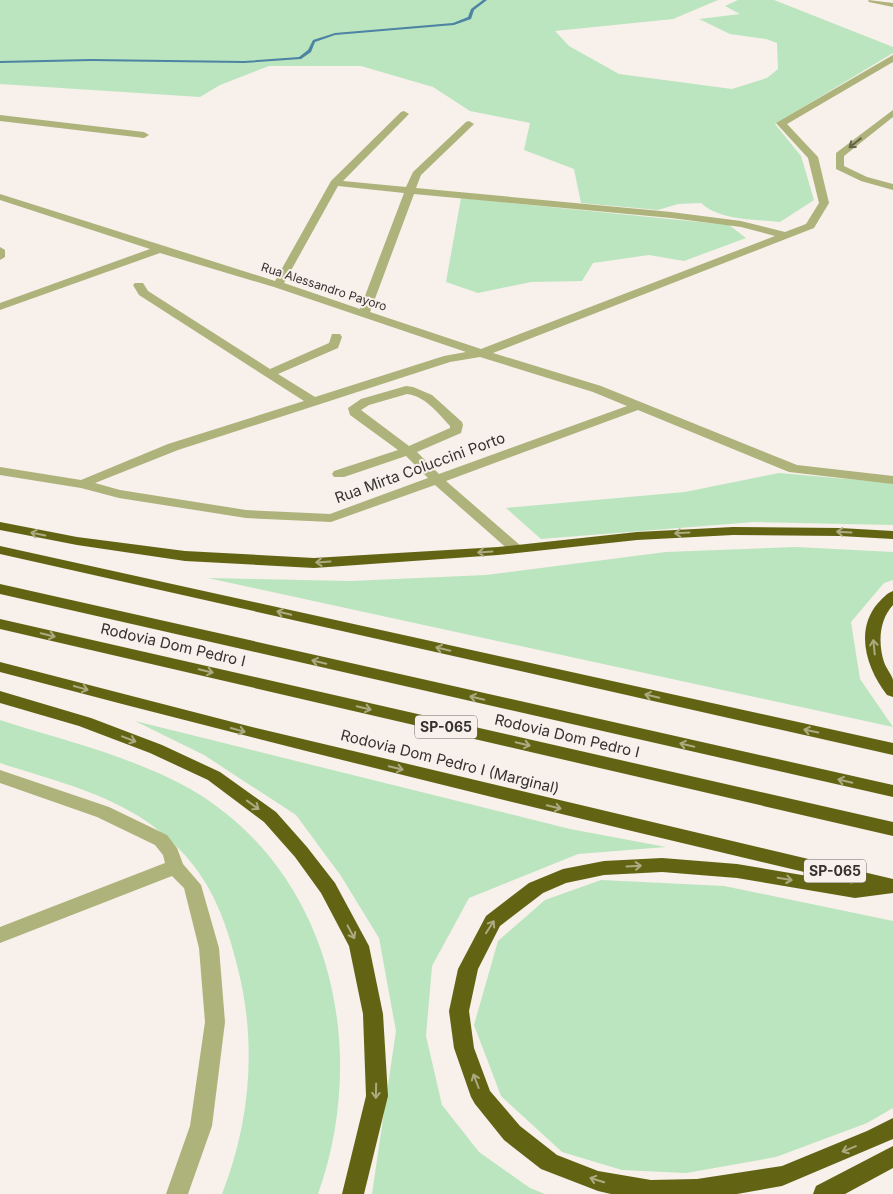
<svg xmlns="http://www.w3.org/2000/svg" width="893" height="1194" font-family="Inter,sans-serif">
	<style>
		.green { fill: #bae5be }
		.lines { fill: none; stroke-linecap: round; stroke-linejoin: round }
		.stream { fill: #4d83a3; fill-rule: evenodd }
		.street { fill: #aeb27b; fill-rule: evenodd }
		.highway { fill: #626414; fill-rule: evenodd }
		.oneway { stroke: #65654d }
		.oneway2 { stroke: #acaa80 }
		.labels { text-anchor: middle; stroke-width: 4; stroke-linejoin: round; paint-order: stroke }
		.far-street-label { font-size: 12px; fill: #34312f; stroke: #f7f0eb }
		.shield { fill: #f7f0eb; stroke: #6e6a67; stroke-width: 1 }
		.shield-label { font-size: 14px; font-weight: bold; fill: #34312f }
		.street-label { font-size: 15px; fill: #34312f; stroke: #f7f0eb }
	</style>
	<rect width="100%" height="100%" fill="#f7f0eb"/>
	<path class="green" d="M0,0H718L673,19L555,31L569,46L619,74L732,89L767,78L778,69L777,43L766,39L730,34L699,19L740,14L725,6L738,0H774L893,47V53L775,124L801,156L814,200L780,222C756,219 720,221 701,203L678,204L658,210L581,203L574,169L524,150L530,123L470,111L433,87L361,66H269L220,85L200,97L0,84Z
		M461,198L729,225L746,238L684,261L649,255L593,263L582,281L531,282L478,293L446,282Z
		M779,473L893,483V525L754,522L541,539L506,508L685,492Z
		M796,547L893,552V580L884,583L851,622L860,679L893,727L208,578L351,581L486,575L666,552Z
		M0,720C65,741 132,756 192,790C331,872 370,1048 318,1194H222C251,1120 257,1041 237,965C222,905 203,864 153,826C109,793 52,780 0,763Z
		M135,721L570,829L666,847L578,854L469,898L432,966L426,1036L442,1105L479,1152L530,1188L545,1194H372L396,1031L379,938L341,876L296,815L204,755Z
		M601,880L724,886L893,921V1108L867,1123L776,1157L686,1173L622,1170L562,1152L501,1096L474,1025L498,941L545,900Z"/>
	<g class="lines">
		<path class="stream" d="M483,0H487L474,10L471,19L454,25L335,35L315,42L311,52L301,59L244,63L91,61L0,63V61L91,59L244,61L299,57L308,50L313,40L335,33L453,23L468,17L471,9Z"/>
		<path class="street" d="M868,0L893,3V7L869,2Z
			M893,55V62L787,124L818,157L829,203L814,228L493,353L601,386L797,465L893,476V484L789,472L638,410L446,481L521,546L523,549L521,552H511L435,485L331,522L246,518L119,498L81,488L0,475V467L81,480L168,444L304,401L139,295L133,285L135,283H143L148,291L270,369L329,343L332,334H340L342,337L338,348L278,374L315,397L444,356L466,352L274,287L160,253L0,310V303L150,249L0,200V194L275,281L331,181L401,112L404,111L409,114L407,116L343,181L406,187L413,172L466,122L469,121L474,124L472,126L421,175L416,188L671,212L741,221L785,232L806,224L819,203L808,158L776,123ZM338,186L404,193L360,309L284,283ZM414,194L671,218L741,227L775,236L481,349L370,312ZM480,357L593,392L627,406L439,474L417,452L461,433L463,425L462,422L432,395L413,387L406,386L361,399L348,408L350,415L398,450L334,471L332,474L334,477H344L406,456L428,478L330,514L246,510L120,490L95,483L178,450L450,362ZM407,394C425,396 438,413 450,426V428L409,446L361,410L369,405Z
			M893,110V117L844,156V166L867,177L893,184V190L861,181L836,169V153Z
			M0,115L144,132L149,135L144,138L0,121Z
			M0,247L5,250V257L0,260Z
			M0,770L109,807L167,835L177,848L183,864L201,885L219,948L225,1022L212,1126L188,1194H166L190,1126L205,1022L199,948L184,888L172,876L0,943V927L165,863L163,855L155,845L97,817L0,783Z"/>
		<path class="highway" d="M0,522L77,537L185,551L314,558L498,547L637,532L733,527L840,528L893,531V539L840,536L733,535L637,540L498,555L314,568L185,561L77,545L0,530Z
			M0,546L893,743V755L0,554Z
			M0,584L893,785V797L0,594Z
			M893,591V605C879,620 878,643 884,662C886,668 892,675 893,680C893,685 893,692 893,697L887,695C867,669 854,631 878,603C883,598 887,593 893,591Z
			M0,619L893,822V836L0,629Z
			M0,662L248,726L893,879V893L855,898L737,878L662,872L604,875L566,883L543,893L500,926L478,969L469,1011L474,1048L490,1091L520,1126L557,1155L598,1171L651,1180L697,1179L782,1166L867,1131L893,1118V1139L782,1186L737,1194H611L598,1191L541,1169L504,1140L475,1104L471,1097L454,1048L449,1011L458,969L486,916L529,883L563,869L604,861L662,858L737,864L855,884C569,817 284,747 0,672Z
			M0,691L91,718L162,745L220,772L276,812L307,847L335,883L369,946L383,1014L388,1096L364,1194H342L366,1096L363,1014L349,946L321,893L295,857L264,822L208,780L150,753L79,726L0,703Z
			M893,1146V1168L845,1194H813L816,1186Z"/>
	</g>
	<defs><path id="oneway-shaft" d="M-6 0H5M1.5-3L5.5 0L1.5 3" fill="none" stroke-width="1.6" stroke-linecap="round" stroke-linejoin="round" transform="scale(1.25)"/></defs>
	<use class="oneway" href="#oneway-shaft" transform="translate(855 143) rotate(142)"/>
	<g class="oneway2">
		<use href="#oneway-shaft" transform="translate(844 532) rotate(-177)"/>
		<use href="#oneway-shaft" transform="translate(682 533) rotate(177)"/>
		<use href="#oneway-shaft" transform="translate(38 534) rotate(-169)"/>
		<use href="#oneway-shaft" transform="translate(485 552) rotate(176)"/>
		<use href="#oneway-shaft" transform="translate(323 562) rotate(176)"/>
		<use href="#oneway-shaft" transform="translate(284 613) rotate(-167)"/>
		<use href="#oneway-shaft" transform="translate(48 635) rotate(13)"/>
		<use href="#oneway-shaft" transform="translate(874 647) rotate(-96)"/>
		<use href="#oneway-shaft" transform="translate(443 649) rotate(-167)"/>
		<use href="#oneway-shaft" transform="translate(319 662) rotate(-167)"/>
		<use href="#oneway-shaft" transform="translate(206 671) rotate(13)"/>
		<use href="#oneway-shaft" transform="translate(81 688) rotate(15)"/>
		<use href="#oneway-shaft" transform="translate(652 696) rotate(-167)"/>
		<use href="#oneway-shaft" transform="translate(477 698) rotate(-167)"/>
		<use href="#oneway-shaft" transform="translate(364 708) rotate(13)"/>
		<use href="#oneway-shaft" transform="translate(238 730) rotate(15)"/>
		<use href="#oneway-shaft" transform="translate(811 731) rotate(-168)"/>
		<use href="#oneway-shaft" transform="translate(129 739) rotate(21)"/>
		<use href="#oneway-shaft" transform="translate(523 744) rotate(13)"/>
		<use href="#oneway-shaft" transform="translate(687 745) rotate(-167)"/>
		<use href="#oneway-shaft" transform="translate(396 768) rotate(14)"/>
		<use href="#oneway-shaft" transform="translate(845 781) rotate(-167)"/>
		<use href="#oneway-shaft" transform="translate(253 805) rotate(36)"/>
		<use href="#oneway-shaft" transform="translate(554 807) rotate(14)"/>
		<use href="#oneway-shaft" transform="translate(634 866) rotate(-3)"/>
		<use href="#oneway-shaft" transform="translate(785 879) rotate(9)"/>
		<use href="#oneway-shaft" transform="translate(490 927) rotate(-57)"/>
		<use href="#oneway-shaft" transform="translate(351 932) rotate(62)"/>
		<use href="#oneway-shaft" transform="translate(476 1081) rotate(-111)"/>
		<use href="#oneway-shaft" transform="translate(376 1091) rotate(91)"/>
		<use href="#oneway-shaft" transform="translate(849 1149) rotate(158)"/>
		<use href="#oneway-shaft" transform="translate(597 1180) rotate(-163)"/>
	</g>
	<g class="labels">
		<g class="far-street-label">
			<text transform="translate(324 287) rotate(18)" y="4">Rua Alessandro Payoro</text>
		</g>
		<g class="shield">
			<rect x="415" y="715.5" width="62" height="23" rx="4"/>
			<rect x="804" y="859.5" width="62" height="23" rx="4"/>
		</g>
		<g class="shield-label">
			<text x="446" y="732">SP-065</text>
			<text x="835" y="876">SP-065</text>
		</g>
		<g class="street-label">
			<text transform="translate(420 468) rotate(-20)" y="5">Rua Mirta Coluccini Porto</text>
			<text transform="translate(173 645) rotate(13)" y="5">Rodovia Dom Pedro I</text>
			<text transform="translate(567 736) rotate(13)" y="5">Rodovia Dom Pedro I</text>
			<text transform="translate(450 762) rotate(14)" y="5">Rodovia Dom Pedro I (Marginal)</text>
		</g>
	</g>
</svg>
